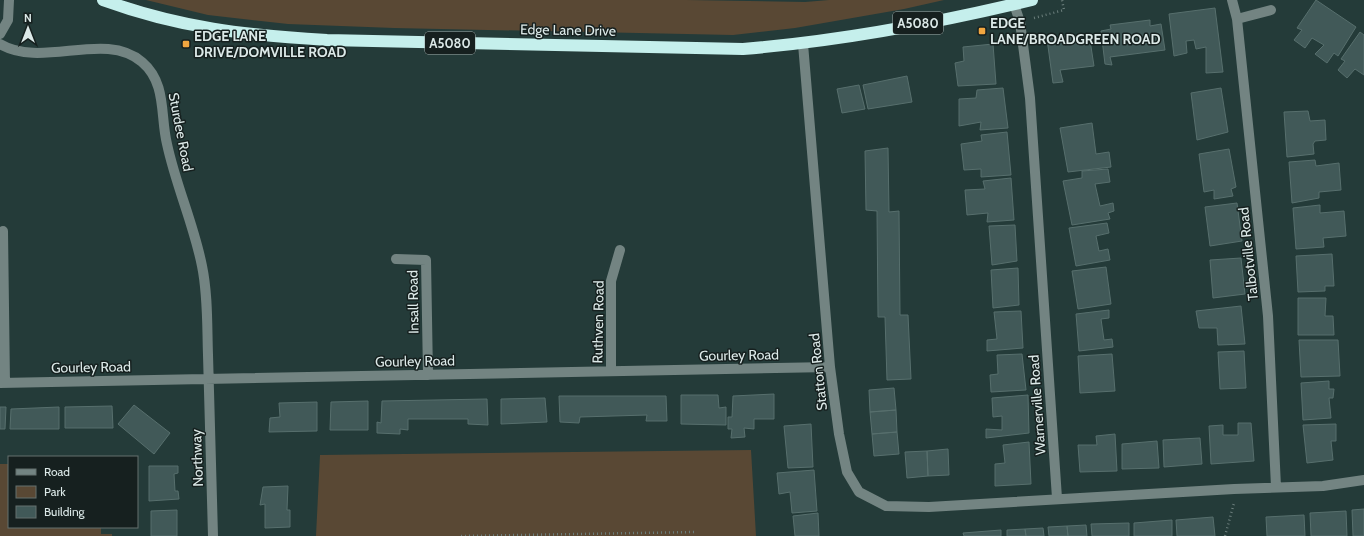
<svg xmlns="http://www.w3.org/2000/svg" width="1364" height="536" font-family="Cabin,sans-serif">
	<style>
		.green { fill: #594834 }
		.building { fill: #415958; stroke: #576f6d }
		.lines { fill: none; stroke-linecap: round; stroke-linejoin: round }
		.path { stroke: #6b7e7c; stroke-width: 2.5; stroke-dasharray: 1 3; stroke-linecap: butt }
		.minor { stroke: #738482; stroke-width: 10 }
		.highway { stroke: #c5efec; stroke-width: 12 }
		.poi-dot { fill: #f1a640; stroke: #16201f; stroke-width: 1.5 }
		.labels { text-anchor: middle; stroke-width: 3; stroke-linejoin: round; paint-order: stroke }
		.shield { fill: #16201f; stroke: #a1adac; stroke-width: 1 }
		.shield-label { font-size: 13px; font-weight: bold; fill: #dce9e8 }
		.poi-label { font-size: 14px; font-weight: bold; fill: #dce9e8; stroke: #16201f; text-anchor: start }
		.street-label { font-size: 14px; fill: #dce9e8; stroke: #16201f }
	</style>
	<rect width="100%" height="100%" fill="#243b39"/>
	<path class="green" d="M146,0H687L805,2L829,0H944L904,9L795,28L733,35L394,28L288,24L208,15Z
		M751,450L756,536H316L320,455Z
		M0,464H9V527H101V534H112V536H0Z"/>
	<path class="building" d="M1316,0L1356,27L1338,56L1334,53L1327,63L1315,54L1324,45L1312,38L1305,48L1294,40L1302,30L1297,28Z
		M1215,8L1223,72L1206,73V47L1196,49L1194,40L1186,41L1187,53L1174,56L1169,14Z
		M1150,20V26L1161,24L1165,50L1110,57L1112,65L1105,64L1101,31L1111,29L1110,25Z
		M1360,32L1364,35V75L1355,69L1347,78L1338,70L1345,61L1341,59Z
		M1089,34L1094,66L1060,70L1063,82L1053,83L1047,39Z
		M993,44L996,84L958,86L955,63L964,61L963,47Z
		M907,76L912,102L868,109L863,85Z
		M859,85L865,109L842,113L837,89Z
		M1003,88L1008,128L980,130L981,122L959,126V99L976,98L977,90Z
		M1221,88L1228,132L1197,140L1191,93Z
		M1308,111L1310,121L1325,120L1326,140L1315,141L1313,144L1314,154L1287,157L1284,112Z
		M1092,123L1096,154L1109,152L1111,167L1068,172L1060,128Z
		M1007,132L1011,175L981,177V169L964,170L961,144L982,141L981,135Z
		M888,148L889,212L899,211L900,315H908L911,379L887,380L885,317H878L877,211L866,210L865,151Z
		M1229,149L1236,187L1231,189L1233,196L1214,199V190L1204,192L1199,154Z
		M1315,160L1316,166L1339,163L1341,190L1319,192V198L1292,203L1289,162Z
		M1108,169L1110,182L1095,184L1100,206L1113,203L1114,211L1108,213L1110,219L1072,225L1063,181L1082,178V171Z
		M1011,178L1014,220L987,222L988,213L967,215L965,190L985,189L983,181Z
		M1237,203L1242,241L1210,246L1205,207Z
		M1320,205V213L1344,211L1346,236L1323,238L1324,247L1296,249L1293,208Z
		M1107,223L1109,233L1096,236L1099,251L1108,249L1110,260L1076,266L1069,228Z
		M1015,225L1017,261L992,265L989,226Z
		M1332,254L1334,286H1325V291L1298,292L1296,256Z
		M1241,258L1245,294L1213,298L1210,260Z
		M1106,267L1111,304L1078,309L1072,271Z
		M1018,268L1019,305L993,308L991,270Z
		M1298,298H1326L1325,316H1333L1334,335H1298Z
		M1241,306L1245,344L1218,345L1217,328H1199L1196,311Z
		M1109,310V318L1101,319L1104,340L1112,339L1113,347L1079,351L1076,314Z
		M1021,311L1023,348L987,351V340L997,339L994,312Z
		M1299,340H1338L1340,376L1301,377Z
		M1244,351L1246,388L1220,389L1218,352Z
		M1022,354L1026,390L991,392L990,375L998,374L997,355Z
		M1112,354L1115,391L1080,393L1078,356Z
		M1329,381V389H1334L1333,398H1329L1331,418L1303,420L1301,383Z
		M894,388L896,410L870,412L869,390Z
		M774,394V419H754V429L744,428L745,437L731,438L732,429H728V417H732L733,396Z
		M681,395H718L719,408L726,407V425L681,424Z
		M1028,395L1029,433L986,438V429L1002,430V416L993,417L992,398Z
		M559,396H666L667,421H646L647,415L580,417L579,423L560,422Z
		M545,398L547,422L501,424V399Z
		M487,399L488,425L468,424V419H408V430L400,429V434L377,433V422L381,423L382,401Z
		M368,401V430H330L331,402Z
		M317,402V431L269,432L270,418L280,417L279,403Z
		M134,405L170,433L154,454L118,424Z
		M112,406L113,428H65V407Z
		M0,407H6L5,429H0Z
		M59,407V429H10L11,409Z
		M896,410L897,432L872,434L870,412Z
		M1238,423H1251L1254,461L1211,464L1209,426L1223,425V435H1238Z
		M811,424L813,467L788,468L784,426Z
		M1336,424V441H1331L1333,460L1307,463L1303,425Z
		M897,432L899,454L874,456L872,434Z
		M1115,434L1117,471L1080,472L1078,445H1097L1096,436Z
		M1200,438L1202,464L1164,467L1163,440Z
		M1157,441L1159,468L1122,469V444Z
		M1029,442L1031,484L995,486V464L1005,463L1003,445Z
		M948,449L949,475L928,476L927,451Z
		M927,451L928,476L907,478L905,452Z
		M149,466H178V473L174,474L175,491H178L179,499L149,501Z
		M814,470L817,511L792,513L790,492L779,494L777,473Z
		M288,486L287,510H290V527L265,528V504L260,505L263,487Z
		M1364,509V536H1353L1352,510Z
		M177,510V536H151V511Z
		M1346,511L1347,536H1311L1310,513Z
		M818,513L819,536H795L793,516Z
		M1304,515L1305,536H1267L1266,517Z
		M1213,517L1215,536H1177L1176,520Z
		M1172,520V536H1134V523Z
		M1129,523V536H1092L1091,524Z
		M1086,525L1087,536H1068L1067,526Z
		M1067,526L1068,536H1049L1048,527Z
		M1043,528L1044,536H1026L1025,529Z
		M1025,529L1026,536H1007V530Z
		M1001,530V536H964L963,533Z"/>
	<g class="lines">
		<path class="path" d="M1034,18L1064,10L1062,0
			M461,536L696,532
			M1225,536L1234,503"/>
		<path class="minor" d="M1232,0L1237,19L1268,316L1276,487
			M1014,4L1020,22L1030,98L1057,498
			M1237,19L1271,10
			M0,34L8,20L9,0
			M0,44C42,69 105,30 142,62C167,83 160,116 167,144C176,186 194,225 202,266C208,295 207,326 208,355C210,415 211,476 213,536
			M803,44L830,367L839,434L847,472L859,492L886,506L929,507L1234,489L1323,486L1364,480
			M3,231L5,383
			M396,259L426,260L428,375
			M611,371V281L620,250
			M0,383L830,367"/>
		<path class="highway" d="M103,0C180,28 245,35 327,40L743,49C840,41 937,23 1032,0"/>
	</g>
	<g class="poi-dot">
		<rect x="978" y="27" width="8" height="8" rx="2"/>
		<rect x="182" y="40" width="8" height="8" rx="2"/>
	</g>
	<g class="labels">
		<g class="shield">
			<rect x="893" y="12" width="50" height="22" rx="3"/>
			<rect x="425" y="32" width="50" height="22" rx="3"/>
		</g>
		<g class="shield-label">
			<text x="918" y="28">A5080</text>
			<text x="450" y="48">A5080</text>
		</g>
		<g class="poi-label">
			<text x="990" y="28">EDGE<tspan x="990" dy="16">LANE/BROADGREEN ROAD</tspan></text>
			<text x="194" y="41">EDGE LANE<tspan x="194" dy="16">DRIVE/DOMVILLE ROAD</tspan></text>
		</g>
		<g class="street-label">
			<text transform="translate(568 30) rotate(1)" y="5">Edge Lane Drive</text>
			<text transform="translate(181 132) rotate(79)" y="5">Sturdee Road</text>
			<text transform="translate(1248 254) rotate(-96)" y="5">Talbotville Road</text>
			<text transform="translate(413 302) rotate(-91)" y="5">Insall Road</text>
			<text transform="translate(598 322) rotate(-89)" y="5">Ruthven Road</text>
			<text transform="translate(739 355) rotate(-1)" y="5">Gourley Road</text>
			<text transform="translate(415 361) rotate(-1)" y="5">Gourley Road</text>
			<text transform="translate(91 367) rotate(-1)" y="5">Gourley Road</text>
			<text transform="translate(818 372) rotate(-96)" y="5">Statton Road</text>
			<text transform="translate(1037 405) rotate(-94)" y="5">Warnerville Road</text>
			<text transform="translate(197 458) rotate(-92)" y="5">Northway</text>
		</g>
	</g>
	<rect x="8" y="456" width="130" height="72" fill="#16201f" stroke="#65706f"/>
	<rect x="16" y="469" width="20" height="6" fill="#738482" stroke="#65706f"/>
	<text x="44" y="476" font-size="12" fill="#dce9e8">Road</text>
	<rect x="16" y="486" width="20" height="12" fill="#594834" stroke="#65706f"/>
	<text x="44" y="496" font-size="12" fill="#dce9e8">Park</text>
	<rect x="16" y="506" width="20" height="12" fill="#415958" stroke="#65706f"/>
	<text x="44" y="516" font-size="12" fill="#dce9e8">Building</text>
	<g transform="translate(28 28)" stroke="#16201f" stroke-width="3" paint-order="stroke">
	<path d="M0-3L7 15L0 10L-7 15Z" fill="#dce9e8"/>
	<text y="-6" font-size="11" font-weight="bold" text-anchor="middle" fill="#dce9e8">N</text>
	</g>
</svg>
